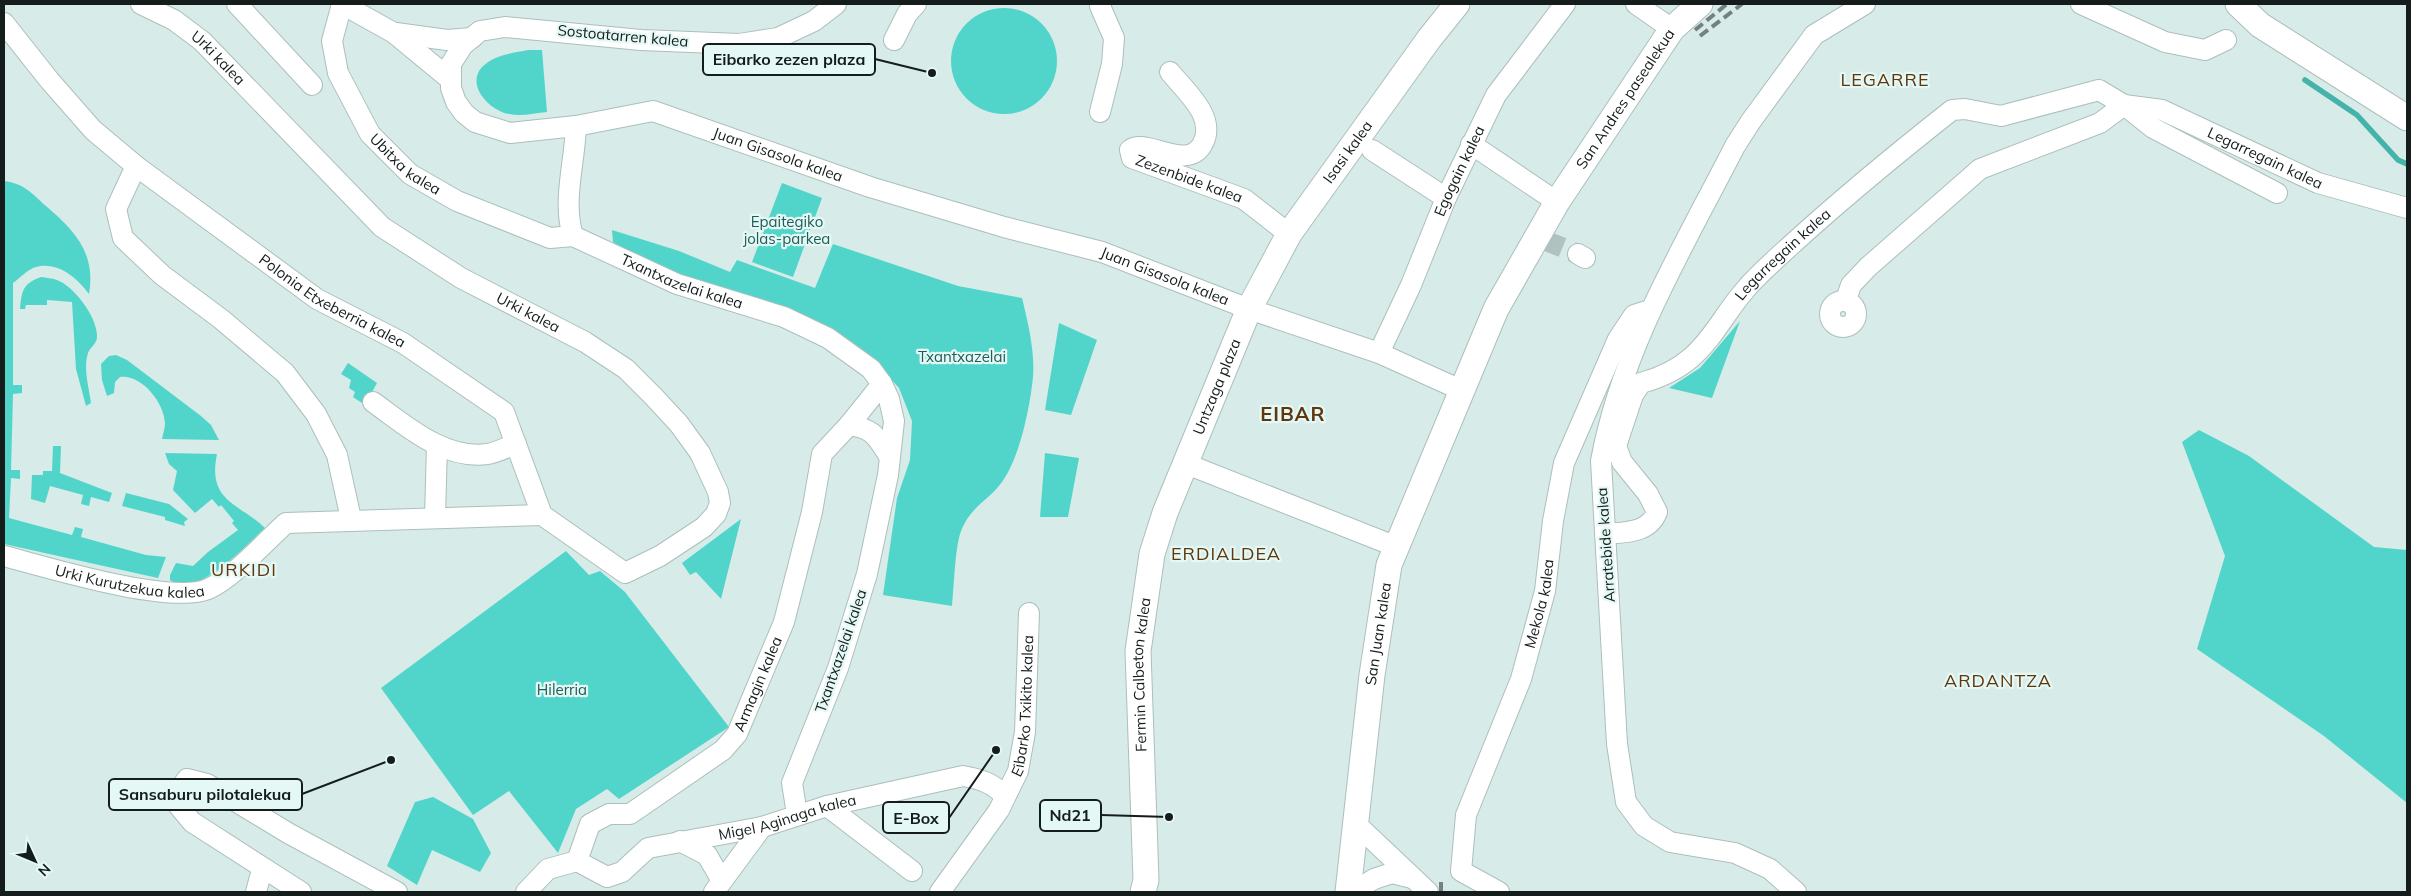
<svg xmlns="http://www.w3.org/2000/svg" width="2411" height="896" font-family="Mulish,sans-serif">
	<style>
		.green { fill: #51d5ca }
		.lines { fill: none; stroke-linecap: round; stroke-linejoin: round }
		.stream { stroke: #44b3a9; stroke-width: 5.5 }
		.minor-tunnel { stroke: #b0c2bf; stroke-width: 20; stroke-dasharray: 20 10; stroke-linecap: butt }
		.minor-casing { stroke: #abbfbc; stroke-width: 22 }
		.tertiary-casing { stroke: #abbfbc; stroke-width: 27 }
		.minor { stroke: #fff; stroke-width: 20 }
		.tertiary { stroke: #fff; stroke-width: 25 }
		.rail { stroke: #748180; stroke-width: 4; stroke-dasharray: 10 5; stroke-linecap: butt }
		.labels { text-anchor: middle; stroke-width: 4.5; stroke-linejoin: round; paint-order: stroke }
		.street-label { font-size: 15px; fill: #151c1c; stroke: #e4f8f5 }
		.park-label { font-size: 15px; fill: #215d58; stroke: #e4f8f5 }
		.quarter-label { font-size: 18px; letter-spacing: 1px; fill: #60360c; stroke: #e4f8f5 }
		.district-label { font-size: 20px; font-weight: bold; letter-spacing: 1px; fill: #60360c; stroke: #e4f8f5 }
		.leader { fill: none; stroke: #151c1c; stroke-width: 2 }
		.callout-dot { fill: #151c1c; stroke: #e4f8f5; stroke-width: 2 }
		.callout { fill: #e4f8f5; stroke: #151c1c; stroke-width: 2 }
		.callout-label { font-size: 16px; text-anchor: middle; font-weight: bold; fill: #151c1c }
	</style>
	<rect width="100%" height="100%" fill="#d7ebe8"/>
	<path class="green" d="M951 61a53 53 0 1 1 106 0a53 53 0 1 1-106 0Z
		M528,50H542L547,112C535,113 521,117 509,114C491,111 465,86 482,67C494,55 512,53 528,50Z
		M4,181C25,184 30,192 46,206C75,231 96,253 89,294C77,278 58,261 36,267C28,269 20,278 13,283V385H22V393L13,394L11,470H20V479L11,478L9,518L72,535L75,527L83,529L81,537L146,555L166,557L158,578L4,544Z
		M782,183L822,198L793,277L752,262Z
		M612,230L679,251L730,272L737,260L815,288L833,244L958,286L1022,298C1028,323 1035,351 1033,377C1030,407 1020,457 1002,482C988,501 971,506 961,531C955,547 954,587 952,606L883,595L897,498L910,460L912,421L899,388L879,366L649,268L613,242Z
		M41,277C46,278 52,278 57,280C74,286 98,318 97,337C97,344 90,347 88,353C83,369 89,387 91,403L86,406L76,369L72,302L47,300V305H26L25,309H20C22,289 23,284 41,277Z
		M1740,321L1712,398L1669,388L1700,368Z
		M1059,323L1097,340L1071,415L1045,410Z
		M116,355L127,360L201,416L211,425L219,440L162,439C163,434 165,428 165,423C164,402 141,374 120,377L115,382L114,393L107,396L102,380L101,364L109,356Z
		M348,363L377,383L365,405L353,397L355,392L349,388L351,380L341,374Z
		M2199,430L2249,456L2374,547L2407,550V803L2324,736L2197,649L2225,556L2182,442Z
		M53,446H61L60,473L112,493L109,502L91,497L89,506L81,504L83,495L50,486L45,503L31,499L32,475H43V471H52Z
		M165,453L217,454C207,502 239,503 265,528C247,544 196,601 170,580V575L176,563L193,566L208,552L238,530L232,523L234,521L221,505L219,507L212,499L195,513L173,490L177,471L169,464Z
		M1045,453L1079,458L1068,517H1040Z
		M126,493L169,504L188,519L184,522L185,526L165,520V517L122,506Z
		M741,519L721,599L696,572L690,575L682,563Z
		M566,551L589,575L600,571L625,592L729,727L619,799L607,789L576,809L558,853L509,791L473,815L381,688Z
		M433,797L473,819L491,853L480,872L432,850L417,885L387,866L415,802Z"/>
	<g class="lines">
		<path class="stream" d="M2305,80L2357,115L2398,160L2407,164"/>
		<path class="minor-tunnel" d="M1544,240L1578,254"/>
		<g class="minor-casing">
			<g id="minor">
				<path id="s1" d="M141,4L174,20L202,41L382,227L461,278L585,342L626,369L654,397L679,424L700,453L718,492L720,503L716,514L704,527L660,556L625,573L542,515"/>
				<path d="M237,4L312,85"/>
				<path id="s2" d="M836,4L814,21L778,38L739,44L641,40L505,27L480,31L463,45L451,64V88L456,102L464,113L475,122L510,133L576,126L653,111L870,187L1004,227L1102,252L1249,309L1379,353L1461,390"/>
				<path d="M1636,4L1672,29"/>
				<path d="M2081,4L2165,42L2205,50L2226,40"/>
				<path id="s3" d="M4,23L50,81L93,130L136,166L317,299L403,343L504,412L542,515"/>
				<path d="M396,33L447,40L472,38"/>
				<path d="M894,40L907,14L916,4"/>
				<path id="s4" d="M1170,72C1186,92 1218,118 1202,145C1186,172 1146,137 1130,150L1132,158L1244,199L1289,234"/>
				<path id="s5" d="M451,80L394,33L342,4L332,41L338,73L370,134L410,174L457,201L550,238L573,236"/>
				<path d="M1100,112L1112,64L1114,38L1100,6L1101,4"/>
				<path id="s6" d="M576,126C575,162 562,201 573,236L677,284L784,317L828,338L871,369L882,384L889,399L894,421L888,475L867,574L838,668L792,783L797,814"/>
				<path d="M1471,144L1557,202"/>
				<path d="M1372,150L1446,198"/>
				<path d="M136,166L116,209L123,238L162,275L221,319L285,373L316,414L337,455L351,519"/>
				<path d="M1578,254L1585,258"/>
				<path d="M1846,300L1851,285L1868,267L1980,169L2100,123L2124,105L2153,128L2277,193"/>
				<circle cx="1843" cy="314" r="13"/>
				<path id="s7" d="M1379,353L1411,285L1446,198L1496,95L1565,4"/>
				<path d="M373,402C405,425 444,460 487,454C496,453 507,447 516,444"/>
				<path d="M849,425L882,384"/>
				<path d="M1184,463L1397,547"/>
				<path d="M435,517L437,445"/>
				<path id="s8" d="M1607,534C1626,532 1649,533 1657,512L1648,494L1622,462L1616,446L1633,395L1641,383C1713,363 1713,318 1761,273C1822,215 1886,162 1952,110L1965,109L2001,116L2099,90L2124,105L2162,110L2318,183L2407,208"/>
				<path id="s9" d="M4,556C46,567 170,605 208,589C232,579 266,541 286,523L542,515"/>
				<path d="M827,806L912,871"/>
				<path d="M1355,823L1428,892"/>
				<path d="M680,841L707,855L722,881"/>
				<path id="s10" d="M577,861L590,824L609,814H630L723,750L737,734L784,622L812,512L822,454L849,425C874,429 876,436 889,456"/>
				<path id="s11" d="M577,861L607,877L622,872L648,848L762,827L827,806L963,776C980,779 993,783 1005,796"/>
				<path d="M256,892L260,877L265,870"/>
				<path d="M301,892L192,822L173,799L187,779L207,784L288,833L397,892"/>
				<path d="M526,892L548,869L577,861"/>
				<path d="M714,892L762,827"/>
				<path id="s12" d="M940,892L999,810L1018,771L1025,732L1029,613"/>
				<path d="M1353,892L1374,879L1392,873L1412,878"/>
				<path id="s13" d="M1499,892L1461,871L1466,815L1521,679L1545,591L1553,521L1564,463L1618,339L1634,315L1650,310"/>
				<path d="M1796,892L1770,869L1735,853L1670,842L1644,826L1626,802L1617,744L1601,461C1622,347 1683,248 1735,146L1751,121L1814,35L1865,4"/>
			</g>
		</g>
		<g class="tertiary-casing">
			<g id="tertiary">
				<path d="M2238,4L2260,25L2407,118"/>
				<path id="s14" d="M1143,892L1146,880L1138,651L1152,554L1165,513L1249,309L1289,234L1429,39L1457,4"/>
				<path id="s15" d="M1348,892L1372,675L1389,565L1496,309L1557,202L1672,29L1700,4"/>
			</g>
		</g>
		<use href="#minor" class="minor"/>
		<use href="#tertiary" class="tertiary"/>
		<path class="rail" d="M1695,30L1727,4
			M1700,36L1742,4
			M1441,882V892"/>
	</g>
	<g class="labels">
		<g class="street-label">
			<text transform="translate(623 36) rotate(5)" y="5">Sostoatarren kalea</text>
			<text dy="5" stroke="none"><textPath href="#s1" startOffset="95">Urki kalea</textPath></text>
			<text dy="5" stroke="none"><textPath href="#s15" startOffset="854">San Andres pasealekua</textPath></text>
			<text dy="5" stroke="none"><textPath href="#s14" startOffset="789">Isasi kalea</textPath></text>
			<text dy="5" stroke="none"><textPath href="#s2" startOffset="792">Juan Gisasola kalea</textPath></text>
			<text dy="5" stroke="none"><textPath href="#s8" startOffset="955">Legarregain kalea</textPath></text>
			<text dy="5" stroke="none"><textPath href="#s5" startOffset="320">Ubitxa kalea</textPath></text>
			<text dy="5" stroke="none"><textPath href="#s7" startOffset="199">Egogain kalea</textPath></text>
			<text dy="5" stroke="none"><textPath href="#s4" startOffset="232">Zezenbide kalea</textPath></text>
			<text dy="5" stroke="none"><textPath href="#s8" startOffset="400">Legarregain kalea</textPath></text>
			<text dy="5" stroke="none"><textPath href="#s2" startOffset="1198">Juan Gisasola kalea</textPath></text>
			<text dy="5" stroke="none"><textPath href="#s6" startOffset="229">Txantxazelai kalea</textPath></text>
			<text dy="5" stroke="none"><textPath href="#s3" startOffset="434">Polonia Etxeberria kalea</textPath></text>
			<text dy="5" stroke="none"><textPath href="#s1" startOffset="500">Urki kalea</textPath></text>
			<text dy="5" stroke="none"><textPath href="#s14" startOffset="519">Untzaga plaza</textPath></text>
			<text transform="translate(1606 545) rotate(-94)" y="5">Arratebide kalea</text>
			<text dy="5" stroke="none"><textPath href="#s9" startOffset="129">Urki Kurutzekua kalea</textPath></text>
			<text dy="5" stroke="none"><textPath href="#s13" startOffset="324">Mekola kalea</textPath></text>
			<text dy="5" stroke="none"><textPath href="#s15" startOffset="260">San Juan kalea</textPath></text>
			<text transform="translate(841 651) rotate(-71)" y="5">Txantxazelai kalea</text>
			<text dy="5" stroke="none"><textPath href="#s14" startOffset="218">Fermin Calbeton kalea</textPath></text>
			<text dy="5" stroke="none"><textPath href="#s10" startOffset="270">Armagin kalea</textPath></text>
			<text dy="5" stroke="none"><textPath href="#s12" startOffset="210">Eibarko Txikito kalea</textPath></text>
			<text dy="5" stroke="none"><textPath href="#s11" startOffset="228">Migel Aginaga kalea</textPath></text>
		</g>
		<g class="park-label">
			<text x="787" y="227">Epaitegiko<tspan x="787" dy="17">jolas-parkea</tspan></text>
			<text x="962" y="362">Txantxazelai</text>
			<text x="562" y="695">Hilerria</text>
		</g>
		<g class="quarter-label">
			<text x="1885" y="86">LEGARRE</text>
			<text x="1226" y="560">ERDIALDEA</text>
			<text x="244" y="576">URKIDI</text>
			<text x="1998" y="687">ARDANTZA</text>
		</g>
		<g class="district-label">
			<text x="1293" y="421">EIBAR</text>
		</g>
	</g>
	<path class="leader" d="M932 73L875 59M391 760L302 794M1169 817L1101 815M996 750L949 818"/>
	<g class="callout-dot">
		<circle cx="932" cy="73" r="5"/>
		<circle cx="391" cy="760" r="5"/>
		<circle cx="1169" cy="817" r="5"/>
		<circle cx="996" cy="750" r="5"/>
	</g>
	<g class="callout">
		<rect x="703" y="44" width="172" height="31" rx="5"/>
		<rect x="109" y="779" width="193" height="31" rx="5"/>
		<rect x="1040" y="800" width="61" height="31" rx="5"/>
		<rect x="883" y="802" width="66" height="31" rx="5"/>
	</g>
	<g class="callout-label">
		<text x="789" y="65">Eibarko zezen plaza</text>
		<text x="205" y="800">Sansaburu pilotalekua</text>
		<text x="1070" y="821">Nd21</text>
		<text x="916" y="824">E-Box</text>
	</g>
	<rect width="2411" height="896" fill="none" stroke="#151c1c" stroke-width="10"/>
	<g transform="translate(35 861) rotate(134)" stroke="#e4f8f5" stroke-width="4" paint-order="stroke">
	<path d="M0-4L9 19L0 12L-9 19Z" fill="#151c1c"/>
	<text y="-8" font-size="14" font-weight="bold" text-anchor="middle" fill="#151c1c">N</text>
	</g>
</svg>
